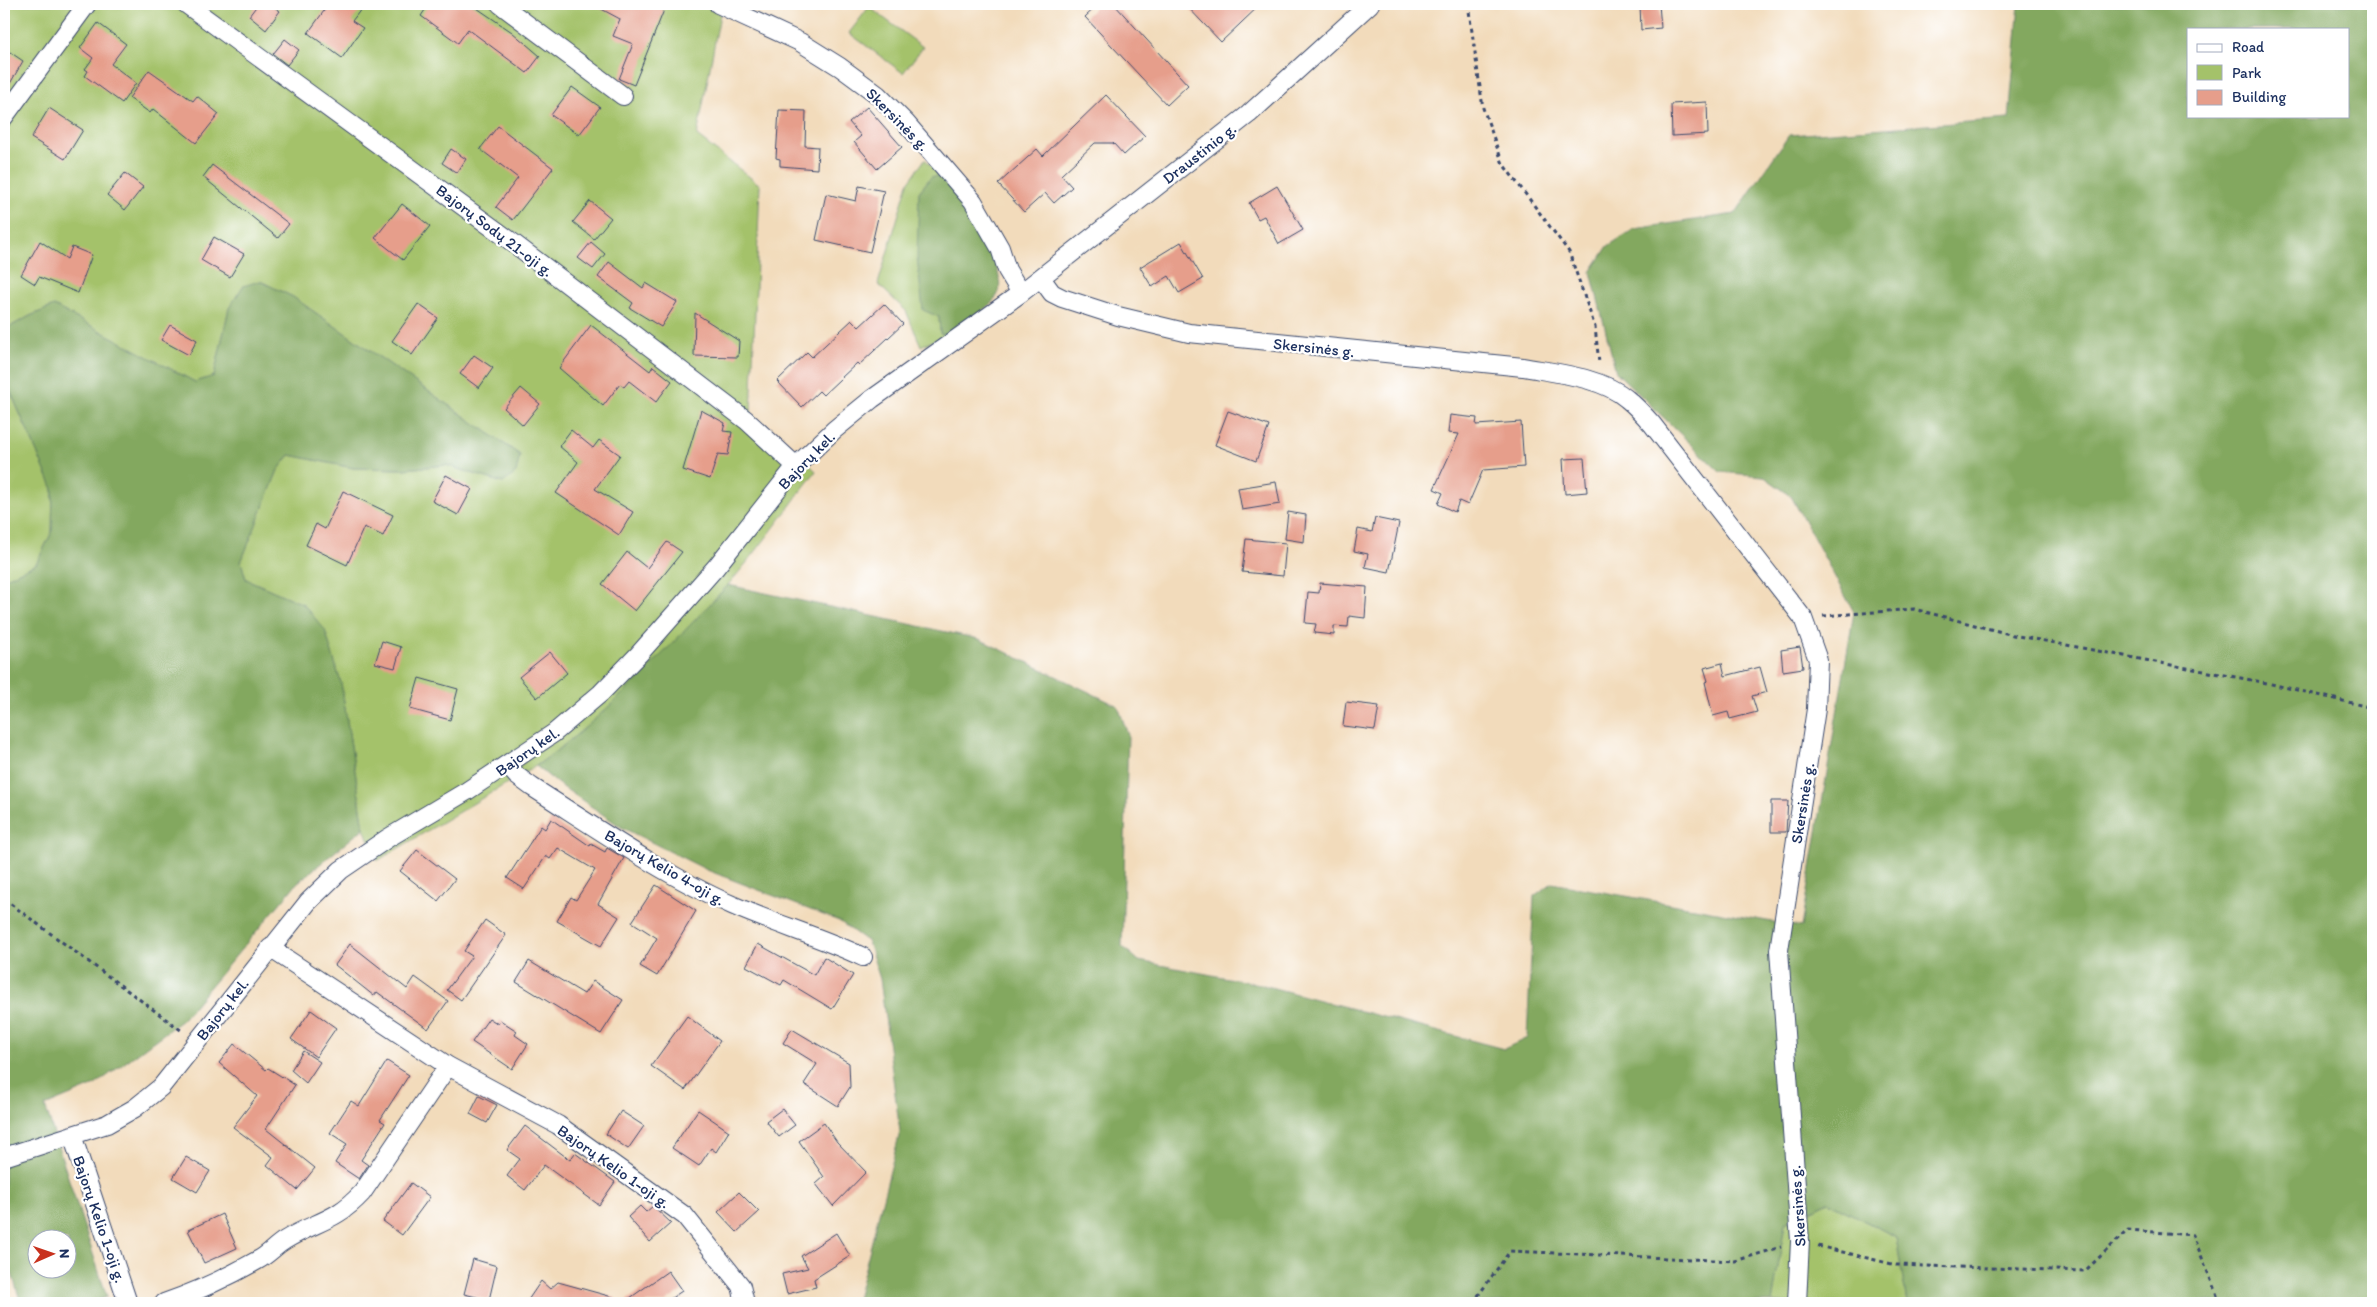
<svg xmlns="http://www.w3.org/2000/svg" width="2377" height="1307" font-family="Itim,sans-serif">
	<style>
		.green { fill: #a4c26a; stroke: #607864 }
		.forest { fill: #83a85e; stroke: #4f6c5e; fill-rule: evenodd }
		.building { fill: #e69e8b }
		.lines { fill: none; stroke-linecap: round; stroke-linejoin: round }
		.minor-casing { stroke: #3b496c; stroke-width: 20 }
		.path { stroke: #3b496c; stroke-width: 3; stroke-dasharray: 4 4; stroke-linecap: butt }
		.minor { stroke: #fff; stroke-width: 18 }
		.labels { text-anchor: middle; stroke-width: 4.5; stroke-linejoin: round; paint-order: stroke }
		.street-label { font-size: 16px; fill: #1b2f5e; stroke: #fff }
	</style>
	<rect width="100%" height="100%" fill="#fff"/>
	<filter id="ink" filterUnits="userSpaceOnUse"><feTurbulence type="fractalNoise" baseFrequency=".02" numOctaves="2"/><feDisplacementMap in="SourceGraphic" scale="10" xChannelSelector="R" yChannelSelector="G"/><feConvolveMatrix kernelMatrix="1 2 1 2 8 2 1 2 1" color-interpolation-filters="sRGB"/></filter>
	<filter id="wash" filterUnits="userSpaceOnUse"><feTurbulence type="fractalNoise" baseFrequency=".0096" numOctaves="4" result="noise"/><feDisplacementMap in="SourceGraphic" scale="20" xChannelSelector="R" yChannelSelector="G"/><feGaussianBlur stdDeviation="1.12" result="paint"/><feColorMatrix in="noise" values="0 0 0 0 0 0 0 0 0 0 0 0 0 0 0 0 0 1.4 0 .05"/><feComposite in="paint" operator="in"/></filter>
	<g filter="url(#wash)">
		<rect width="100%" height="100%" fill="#f2dbbb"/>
		<path class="green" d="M4,4H722L697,136L760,185L751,415L795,451L816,471C787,509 759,550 727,586C670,651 607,716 536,766L377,861L364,828L341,683L325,631L303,604L246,579L241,562L278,470L290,455L353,468L404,469L446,465L503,483L520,455L293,297L260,281L229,308L214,377L195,382L54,306L30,316L4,330Z
			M869,7L923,47L903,73L849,33Z
			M925,159L940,176L931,177L919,192V224L939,317L940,333L947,335L921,346L906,311L878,284L908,183Z
			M4,377L53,489L52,532L36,564L4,579Z
			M1828,1202L1896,1237L1907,1303H1772L1785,1223Z"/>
		<path class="forest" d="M2019,4H2373V1303H1907L1896,1237L1828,1202L1785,1223L1772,1303H856L900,1132L880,979L868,942L839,921L707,870L621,827L557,783L536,766C608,715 667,649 728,585L979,639L1118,706L1128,735L1122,946L1139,961L1259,984L1504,1049L1527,1038L1534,896L1552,883L1801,927L1854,612L1791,496L1763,476L1720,472L1616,372L1591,272L1608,246L1634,229L1735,214L1789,135L2009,119ZM2188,29H2348V116H2188Z
			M940,176C950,188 961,200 970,212C980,228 1007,276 998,294C991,309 961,325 947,335L940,333L939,317L923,310L917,257L919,192L931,177Z
			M260,281L293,297L520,455L516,473L503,483L446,465L404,469L353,468L290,455L278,470L241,562L246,579L303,604L325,630L341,683L364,828L297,883L182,1020L95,1085L45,1106L107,1297L89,1303H21L4,1248V579L36,564L52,532L53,489L4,377V330L30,316L54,306L195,382L214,376L229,308L243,286ZM38,1240H68V1270H38Z"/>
		<g id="blocks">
			<path class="building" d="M258,4H270L280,11L266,30L249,16Z
				M329,4H365L352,21L363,28L342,58L308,33Z
				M429,4H471L512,32L540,56L527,73L468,29L458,43L421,16Z
				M592,4H649L664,10L634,85L619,79L633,44L613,36L620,19Z
				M1099,4H1114L1188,85L1167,105L1085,17Z
				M1185,4H1261L1221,42Z
				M1640,4H1659L1661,28L1641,30Z
				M98,23L126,44L111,64L136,83L122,103L85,76L88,71L85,69L93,58L80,48Z
				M285,39L299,50L287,65L273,54Z
				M4,48L23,61L4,94Z
				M149,70L193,101L197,96L219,114L196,143L153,109L150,113L129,98Z
				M572,87L600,107L579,135L551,115Z
				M1106,95L1145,136L1124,155L1113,143H1095L1061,175L1072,187L1054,203L1045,193L1024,212L998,184L1037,149L1043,156Z
				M1707,102L1708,134L1672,136L1671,104Z
				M867,107L902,147L877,169L854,142L861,136L849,122Z
				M49,108L83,130L65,159L31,138Z
				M779,110L806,111L805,146L818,147L817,169L780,166V159L776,158Z
				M498,126L553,168L513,220L496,207L518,178L480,149Z
				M451,149L466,159L457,173L442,163Z
				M212,165L289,224L278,238L203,177Z
				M125,173L143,187L125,210L107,195Z
				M859,186L884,191L870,252L816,240L826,194L856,201Z
				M1277,186L1303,230L1279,244L1264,216L1258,219L1249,203Z
				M590,201L611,218L594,239L573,222Z
				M402,204L430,226L403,260L375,238Z
				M214,237L244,254L230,277L201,260Z
				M40,241L67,259L72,247L92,255L78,293L39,277L35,284L21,275Z
				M591,242L605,254L593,269L578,258Z
				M1181,242L1203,279L1179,293L1169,276L1152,287L1140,267Z
				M609,262L643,288L646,283L677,302L661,327L630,308L633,303L598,277Z
				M418,304L438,318L412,355L392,341Z
				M884,304L903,324L859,365L857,363L823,395L819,391L802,407L777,381L807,352L812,357L852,320L859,327Z
				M695,313L739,341L738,357L694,356Z
				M170,325L197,340L189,355L161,340Z
				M591,325L650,371L653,366L672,381L656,402L629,381L624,387L620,384L603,406L559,368Z
				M474,355L493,368L479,388L460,374Z
				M521,388L540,404L523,425L504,408Z
				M701,410L725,423L723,431L732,432L728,455L718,454L710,479L683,470Z
				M1228,411L1269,426L1256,461L1215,445Z
				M1450,415L1477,418L1476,425L1521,422L1524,467L1483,470L1468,505L1459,501L1455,512L1438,504L1443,493L1434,489L1459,434L1448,433Z
				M571,430L593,448L599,440L620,455L595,489L633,512L619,535L556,493L578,462L559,446Z
				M1584,458L1587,492L1565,494L1563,459Z
				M446,475L472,489L458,515L432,501Z
				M1276,482L1280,504L1242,510L1238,488Z
				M343,491L393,515L383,536L364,527L347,565L306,545L316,524L325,529Z
				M1288,512L1306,515L1304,542L1285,539Z
				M1375,518L1399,523L1389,572L1365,567L1368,554L1354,551L1358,529L1372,532Z
				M1246,539L1286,543L1283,576L1242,572Z
				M667,542L682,552L635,611L602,584L627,552L647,568Z
				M1320,583L1367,587L1365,618L1349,616L1348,627L1334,626V635L1314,633L1316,624L1305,623L1308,592L1319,593Z
				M382,641L401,647L395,668L375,663Z
				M1800,647L1803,668L1783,671L1781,650Z
				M550,652L567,673L537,698L519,677Z
				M1722,663L1725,676L1760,667L1767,692L1752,696L1757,712L1730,719L1728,712L1713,716L1705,682L1708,681L1704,668Z
				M419,678L458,689L450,720L410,709Z
				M1346,702L1379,706L1375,730L1343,726Z
				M1771,801H1788L1786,832H1771Z
				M551,819L590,846L591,844L605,852L607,848L624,858L598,904L619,917L601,946L557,921L571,897L576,900L595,870L558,848L550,859L546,856L524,889L507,878L541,826L545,829Z
				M417,850L455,879L438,901L400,871Z
				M656,885L696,911L657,976L640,966L657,938L632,922Z
				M485,920L506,935L461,1000L447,990L472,956L464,951Z
				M350,944L407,989L415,977L448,1001L428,1029L377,992L374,996L335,965Z
				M758,944L814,975L824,957L853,975L832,1009L784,980L781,985L746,966Z
				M529,961L584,994L593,981L623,1000L601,1034L516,982Z
				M311,1010L336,1028L316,1057L291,1039Z
				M687,1016L720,1041L685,1090L651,1066Z
				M489,1018L498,1024L500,1020L517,1031L515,1035L528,1044L512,1069L472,1042Z
				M792,1029L849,1063L850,1087L838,1106L804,1084L817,1064L783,1043Z
				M234,1044L266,1070L268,1068L295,1085L266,1129L315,1168L297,1190L267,1165L273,1157L233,1127L257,1096L219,1063Z
				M303,1051L320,1062L306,1083L291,1070Z
				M387,1061L409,1075L380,1120L385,1123L361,1160L368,1165L359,1179L335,1163L347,1144L330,1133L351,1101L359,1106Z
				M479,1096L497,1105L487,1123L470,1114Z
				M782,1109L795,1125L779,1137L766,1121Z
				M698,1110L729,1131L716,1152L711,1148L699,1166L672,1148Z
				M621,1111L644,1126L628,1149L606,1134Z
				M824,1123L837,1142L866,1172L833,1206L816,1184L824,1177L799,1141Z
				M525,1126L570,1160L575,1153L615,1182L599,1205L544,1165L525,1190L507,1176L520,1159L507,1150Z
				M186,1157L210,1171L197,1192L173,1178Z
				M411,1183L430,1197L402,1235L383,1221Z
				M739,1192L759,1212L737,1232L718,1212Z
				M640,1206L646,1212L653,1206L671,1223L650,1242L628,1217Z
				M222,1214L237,1248L204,1263L188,1230Z
				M836,1233L850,1256L814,1279L816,1287L787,1294L782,1274L808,1268L801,1256Z
				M473,1259L497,1266L489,1300L464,1294Z
				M668,1271L682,1291L664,1303H623Z
				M541,1281L550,1289L558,1282L616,1298L615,1303H526Z"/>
		</g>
	</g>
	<g filter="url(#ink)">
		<use href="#blocks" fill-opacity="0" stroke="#3b496c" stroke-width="1"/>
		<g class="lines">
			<g class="minor-casing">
				<path id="minor" d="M186,4L512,242L746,420L796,466
					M500,4L623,96
					M718,4L800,42L840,67L878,95L906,123L973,201L1000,248L1007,270L1021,293
					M4,117L87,4
					M1041,278L1052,293L1062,298L1118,316L1189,333L1523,367C1555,373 1602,377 1627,399C1636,406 1644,415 1652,424L1803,618L1818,660L1816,709L1779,950L1800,1241L1797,1303
					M507,765L517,776L532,787C595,827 664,875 732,905C775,924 821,937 863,957
					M270,948L448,1066L558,1125L685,1216L741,1286L745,1303
					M72,1135L128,1303
					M4,1157L107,1124L135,1108L161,1087L308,902L341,870L388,838L467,791L554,733L601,693L639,654L716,567L796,466L834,430L872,399L1021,293L1249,114L1370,4
					M164,1303C196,1292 228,1277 258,1260C268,1255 275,1246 285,1240C316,1221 335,1222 362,1193L448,1066"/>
			</g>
			<path class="path" d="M1468,4L1483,108L1503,164L1569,252L1595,327L1599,363
				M1823,616L1914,609L2013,635L2267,683L2373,708
				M4,899L182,1031
				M1818,1246L1896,1265L2085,1271L2128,1230L2193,1235L2220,1303
				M1473,1303L1510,1251L1735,1261L1781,1247"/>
			<use href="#minor" class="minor"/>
		</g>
	</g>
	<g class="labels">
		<g class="street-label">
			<text transform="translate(898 119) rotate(45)" y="6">Skersinės g.</text>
			<text transform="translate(1199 153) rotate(-38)" y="6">Draustinio g.</text>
			<text transform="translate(495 230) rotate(37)" y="6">Bajorų Sodų 21-oji g.</text>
			<text transform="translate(1314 347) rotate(6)" y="6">Skersinės g.</text>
			<text transform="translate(806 460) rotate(-46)" y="6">Bajorų kel.</text>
			<text transform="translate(527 751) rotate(-35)" y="6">Bajorų kel.</text>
			<text transform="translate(1802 803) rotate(-81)" y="6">Skersinės g.</text>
			<text transform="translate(665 867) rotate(30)" y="6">Bajorų Kelio 4-oji g.</text>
			<text transform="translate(222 1009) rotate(-52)" y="6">Bajorų kel.</text>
			<text transform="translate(614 1166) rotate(35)" y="6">Bajorų Kelio 1-oji g.</text>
			<text transform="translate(1797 1206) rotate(-94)" y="6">Skersinės g.</text>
			<text transform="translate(100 1219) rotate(71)" y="6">Bajorų Kelio 1-oji g.</text>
		</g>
	</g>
	<rect width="2377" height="1307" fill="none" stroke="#fff" stroke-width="20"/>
	<rect x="2187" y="28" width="162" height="90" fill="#ffffff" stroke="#a4acbf"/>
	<rect x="2197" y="44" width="25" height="8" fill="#ffffff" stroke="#a4acbf"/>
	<text x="2232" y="52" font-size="15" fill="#1b2f5e">Road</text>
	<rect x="2197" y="65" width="25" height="15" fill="#a4c26a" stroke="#a4acbf"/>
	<text x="2232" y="78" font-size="15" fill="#1b2f5e">Park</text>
	<rect x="2197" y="90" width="25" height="15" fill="#e69e8b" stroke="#a4acbf"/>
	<text x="2232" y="102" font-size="15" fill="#1b2f5e">Building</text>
	<g transform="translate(52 1254) rotate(88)"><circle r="24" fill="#ffffff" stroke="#a4acbf"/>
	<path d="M0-4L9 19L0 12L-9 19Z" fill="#c8321e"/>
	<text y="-8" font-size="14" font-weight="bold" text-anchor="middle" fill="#1b2f5e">N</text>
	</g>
</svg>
